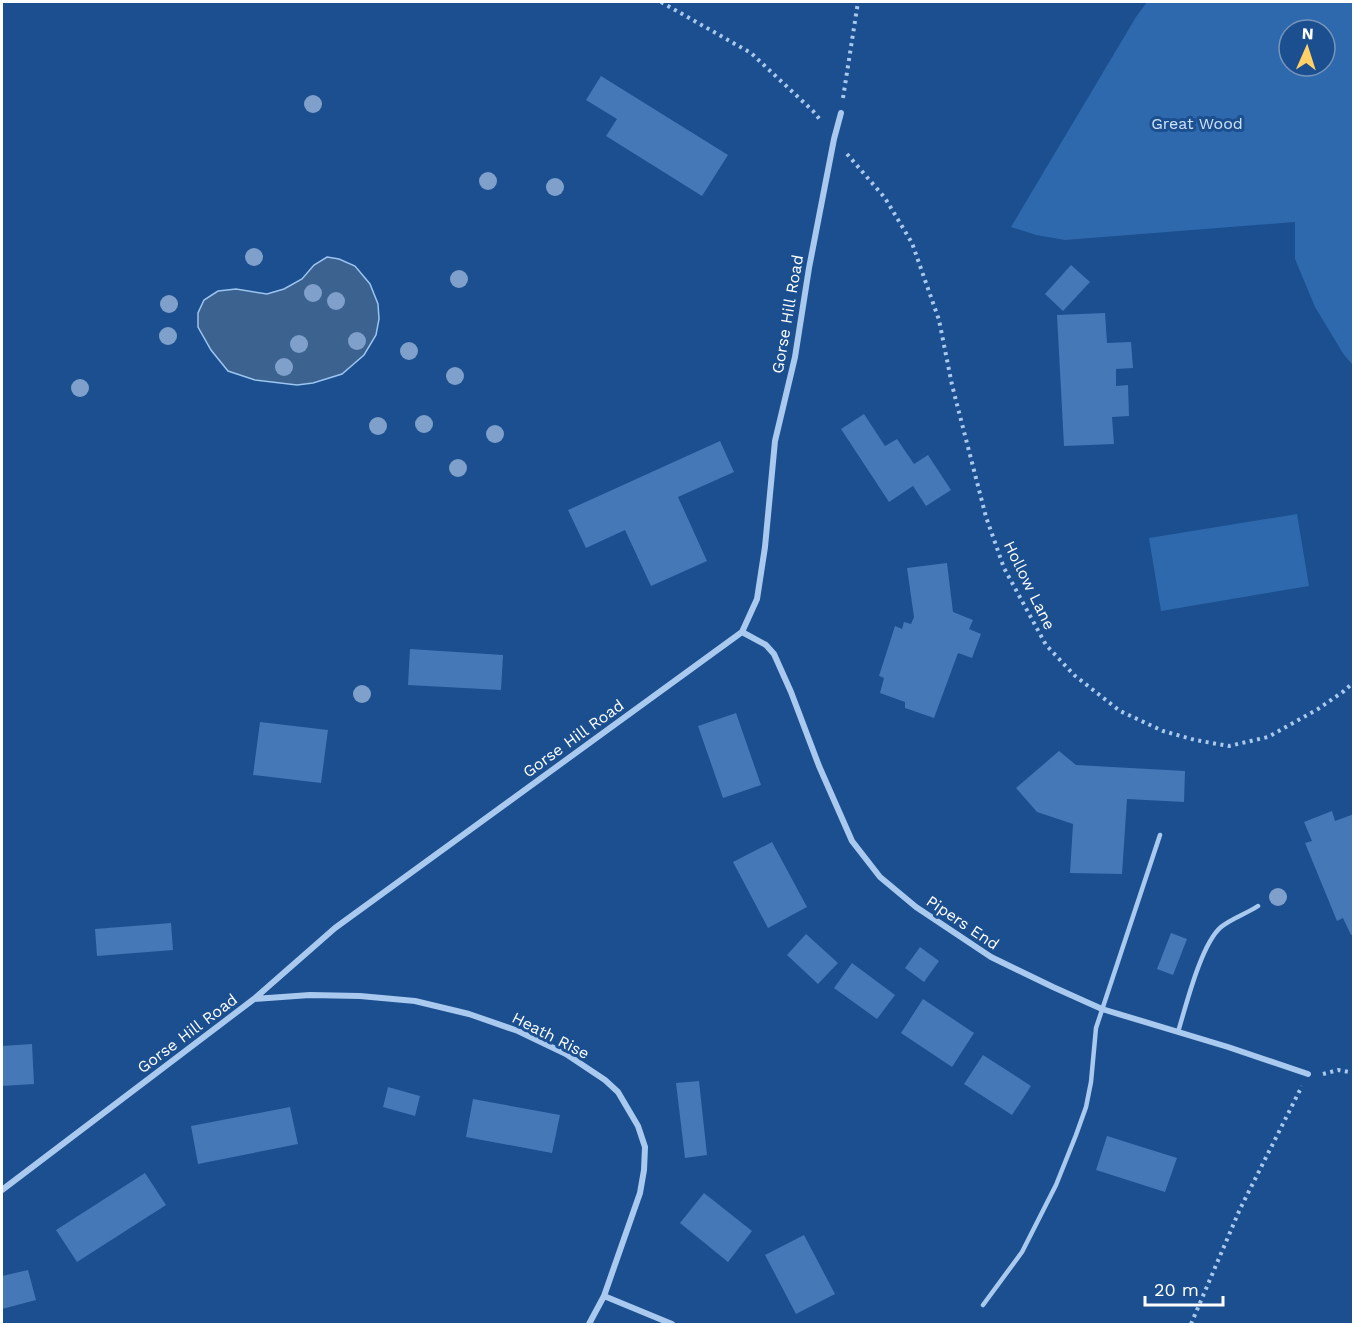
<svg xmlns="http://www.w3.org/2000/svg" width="1355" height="1326" font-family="'Work Sans',sans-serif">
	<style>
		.green { fill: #2e69ad; fill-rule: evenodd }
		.water { fill: #3c6290; stroke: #9cc4f0; stroke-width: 1.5 }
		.building { fill: #4478b7 }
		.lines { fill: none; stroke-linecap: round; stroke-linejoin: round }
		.path { stroke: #a9c9ee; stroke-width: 4; stroke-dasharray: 3 4.5; stroke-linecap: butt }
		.lane { stroke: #a9c9ee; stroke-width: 4.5 }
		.street { stroke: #a9c9ee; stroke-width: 6 }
		.tree { fill: #7ea0ca }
		.labels { text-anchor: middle; stroke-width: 6; stroke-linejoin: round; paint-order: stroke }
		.park-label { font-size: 16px; fill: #cfe3fa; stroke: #1b4f8f }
		.street-label { font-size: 16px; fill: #fff; stroke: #1b4f8f }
	</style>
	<rect width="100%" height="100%" fill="#1b4f8f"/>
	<path class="green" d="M1147,2H1353V365L1344,355L1315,307L1295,259V222L1065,240L1036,235L1011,227L1136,17ZM1289,30H1325V66H1289Z
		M1297,514L1309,586L1161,611L1149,538Z"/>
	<path class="water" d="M327,257L339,259L355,266L370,284L378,304L379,319L376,335L364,355L342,374L313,383L297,385L255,380L228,371L211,350L198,327V313L204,300L218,291L236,289L267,294L284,289L302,279L314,265Z"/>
	<path class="building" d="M601,76L728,155L702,196L606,136L617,119L586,100Z
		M1071,265L1090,282L1063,311L1045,294Z
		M1105,313L1107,343L1131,342L1133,368L1116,369V386L1128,385L1129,416L1112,417L1114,444L1064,446L1057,315Z
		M864,414L885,446L897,439L914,464L928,455L951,490L926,506L913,486L889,502L841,429Z
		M720,441L734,472L678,497L707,561L651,586L625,530L586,548L568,510Z
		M947,563L953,612L973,620L969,629L981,634L972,658L958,653L934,718L905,708V702L880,693L884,678L879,676L895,626L902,629L904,622L911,624L914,617L907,568Z
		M410,649L503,655L501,690L408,685Z
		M736,713L761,785L723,798L698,726Z
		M260,722L328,730L321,783L253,775Z
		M1059,751L1076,765L1185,771L1184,802L1127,799L1122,874L1070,873L1073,824L1037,812L1016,788Z
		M1332,811L1335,821L1354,814V934L1351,935L1343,918L1337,921L1305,843L1312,841L1304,822Z
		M772,842L807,907L768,928L733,862Z
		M171,923L173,950L97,956L95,929Z
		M1171,933L1187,939L1173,975L1157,969Z
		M806,934L838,963L818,984L787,955Z
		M920,947L939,961L924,982L905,968Z
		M852,963L895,995L877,1019L834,988Z
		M923,999L974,1033L952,1067L901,1033Z
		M32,1044L34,1084L2,1086V1046Z
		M983,1055L1031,1086L1012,1115L964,1084Z
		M699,1081L707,1155L685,1158L676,1083Z
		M388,1087L420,1096L415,1116L383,1107Z
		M473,1099L560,1115L552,1153L466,1137Z
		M290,1107L298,1144L198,1164L191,1126Z
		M1107,1136L1177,1158L1165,1192L1096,1170Z
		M145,1173L166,1205L77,1262L56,1230Z
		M704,1193L752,1231L728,1262L680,1223Z
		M804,1235L835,1294L796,1314L765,1255Z
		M28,1270L36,1300L2,1309V1276Z"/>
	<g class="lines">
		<path class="path" d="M661,2L751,53L813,111L822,122
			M843,98L858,2
			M847,154L885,198L912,243L939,320L952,385L986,517L1004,568L1046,645L1074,675L1120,711L1163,731L1195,740L1229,746L1268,737L1318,709L1344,691L1354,682
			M1323,1074L1338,1070L1354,1073
			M1191,1324L1240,1209L1302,1086"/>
		<path class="lane" d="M1178,1032C1186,1006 1201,944 1221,927C1232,918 1246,914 1258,906
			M983,1305L1022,1252L1056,1185L1076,1135L1086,1107L1091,1082L1096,1028L1160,835"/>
		<path class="street" d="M742,632L766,645L774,654L791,692L819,766L852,841L880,877L916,907L991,957L1053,987L1102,1009L1228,1047L1308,1074
			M254,999L310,995L360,996L415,1001L469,1014L518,1031L566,1054L605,1080L618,1092L638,1126L645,1147L644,1170L640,1193L604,1296L589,1324
			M2,1190L254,999L335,928L742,632L757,599L765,547L775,441L795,357L809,268L834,139L841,113
			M604,1296L672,1324"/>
	</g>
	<g class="tree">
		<circle cx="313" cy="104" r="9"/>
		<circle cx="488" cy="181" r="9"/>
		<circle cx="555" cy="187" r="9"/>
		<circle cx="254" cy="257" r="9"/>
		<circle cx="459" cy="279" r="9"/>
		<circle cx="313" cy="293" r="9"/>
		<circle cx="336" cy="301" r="9"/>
		<circle cx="169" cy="304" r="9"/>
		<circle cx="168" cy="336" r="9"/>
		<circle cx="357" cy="341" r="9"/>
		<circle cx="299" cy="344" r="9"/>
		<circle cx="409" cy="351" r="9"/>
		<circle cx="284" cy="367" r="9"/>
		<circle cx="455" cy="376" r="9"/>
		<circle cx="80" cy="388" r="9"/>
		<circle cx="424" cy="424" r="9"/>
		<circle cx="378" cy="426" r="9"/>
		<circle cx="495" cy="434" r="9"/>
		<circle cx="458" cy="468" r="9"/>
		<circle cx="362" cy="694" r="9"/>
		<circle cx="1278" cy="897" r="9"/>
	</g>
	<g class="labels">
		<g class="park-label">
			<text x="1197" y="129">Great Wood</text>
		</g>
		<g class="street-label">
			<text transform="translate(787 314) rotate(-80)" y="6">Gorse Hill Road</text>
			<text transform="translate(1030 585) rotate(64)" y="6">Hollow Lane</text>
			<text transform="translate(573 738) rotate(-36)" y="6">Gorse Hill Road</text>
			<text transform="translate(963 922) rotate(34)" y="6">Pipers End</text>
			<text transform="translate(187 1033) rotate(-37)" y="6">Gorse Hill Road</text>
			<text transform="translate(551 1035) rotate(27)" y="6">Heath Rise</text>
		</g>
	</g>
	<rect width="1355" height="1326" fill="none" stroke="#ffffff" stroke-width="6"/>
	<g transform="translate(1307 48) rotate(3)"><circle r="28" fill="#1b4f8f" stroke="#7695bc" stroke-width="1.5"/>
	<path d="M0-4.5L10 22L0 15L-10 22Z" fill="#ffd166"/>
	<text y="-9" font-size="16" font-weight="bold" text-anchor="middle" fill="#ffffff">N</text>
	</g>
	<path d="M1145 1296v9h78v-9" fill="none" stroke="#ffffff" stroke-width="3"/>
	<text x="1154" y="1296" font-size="18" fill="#ffffff" stroke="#1b4f8f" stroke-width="4.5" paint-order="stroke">20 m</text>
</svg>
